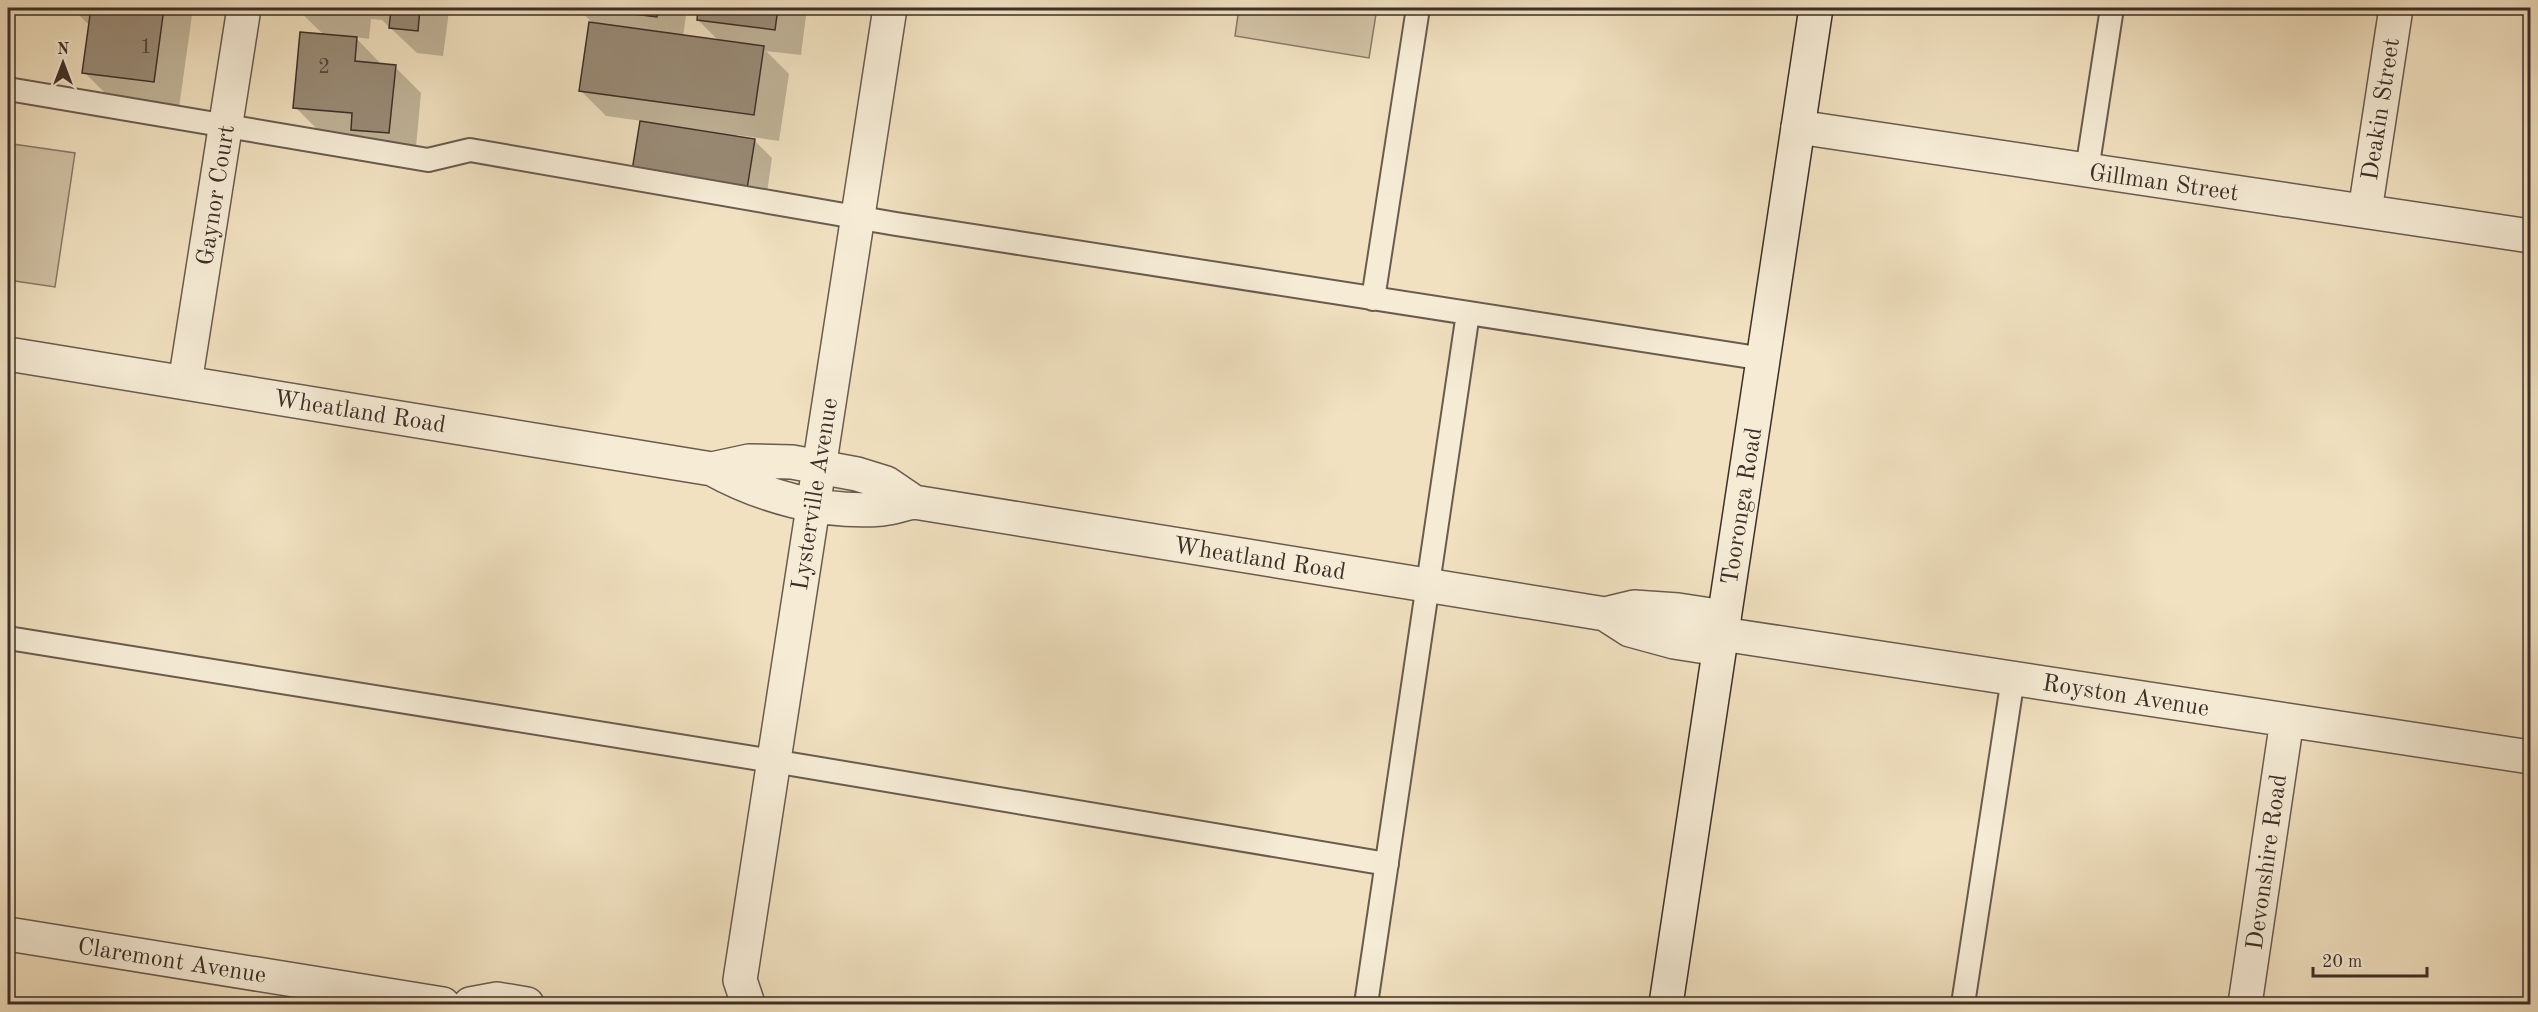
<svg xmlns="http://www.w3.org/2000/svg" width="2538" height="1012" font-family="'Old Standard TT',serif">
	<style>
		.pitch { fill: #d2c3a6; stroke: #877968; stroke-width: 1.5 }
		.shadow { fill: #0003 }
		.building { fill: #9a8c78; stroke: #3c2f29; stroke-width: 1.5 }
		.lines { fill: none; stroke-linecap: round; stroke-linejoin: round }
		.lane-casing { stroke: #695c4f; stroke-width: 26 }
		.street-casing { stroke: #695c4f; stroke-width: 36 }
		.secondary-casing { stroke: #3c2f29; stroke-width: 36 }
		.lane { stroke: #f6ecd6; stroke-width: 22 }
		.street { stroke: #f6ecd6; stroke-width: 33 }
		.secondary { stroke: #f6ecd6; stroke-width: 33 }
		.labels { text-anchor: middle; stroke-width: 5; stroke-linejoin: round; paint-order: stroke }
		.number-label { font-size: 21px; fill: #54463d }
		.street-label { font-size: 24px; fill: #3c2f29; stroke: #f6ecd6 }
	</style>
	<rect width="100%" height="100%" fill="#f1e1c0"/>
	<filter id="stains"><feTurbulence type="fractalNoise" baseFrequency=".00333" numOctaves="4"/><feColorMatrix values="0 0 0 0 .2 0 0 0 0 .09 0 0 0 0 .02 0 0 0 .5 -.17"/></filter>
	<radialGradient id="worn" r=".72"><stop offset=".6" stop-color="#630" stop-opacity="0"/><stop offset="1" stop-color="#630" stop-opacity=".3"/></radialGradient>
	<path class="pitch" d="M1239,8H1377L1369,58L1235,36Z
		M13,144L75,153L55,287L8,280V182Z"/>
	<path class="shadow" d="M72,8H193L179,108L110,98L84,72L90,26Z
		M296,8H445L449,11L443,56L417,53L382,20L371,19L369,39L355,37L383,66L395,67L421,93L415,158L378,155L359,137L321,133L295,107L325,36Z
		M577,8H687L683,37L720,42L698,20L700,8H807L801,55L766,51L789,74L779,141L737,135L736,137L754,140L772,158L765,206L634,171L642,121L606,116L580,90L594,24Z"/>
	<path class="building" d="M91,8H164L154,82L82,73Z
		M295,8H344L343,14Z
		M369,8H420L418,31L389,28L391,10Z
		M584,8H658L657,17Z
		M698,8H778L775,30L697,20Z
		M589,22L764,46L754,115L579,91Z
		M300,32L357,37L355,61L396,65L389,133L351,130L352,113L293,108Z
		M640,121L755,139L747,189L632,171Z"/>
	<g class="lines">
		<g class="lane-casing">
			<path id="lane" d="M8,89L428,160L470,150L896,224L1764,359
				M2087,170L2112,8
				M1373,299L1418,8
				M8,638L773,761L1387,864
				M1366,1004L1468,313
				M1963,1004L2013,678"/>
		</g>
		<g class="street-casing">
			<path id="street" d="M1798,127L2530,236
				M2365,211L2396,8
				M8,354L712,469C761,496 825,514 882,509C893,508 903,504 914,502L1605,614L1634,607L1678,610L1724,617
				M185,383L244,8
				M712,469L749,461L792,462L857,474L886,483L914,502
				M1605,614L1630,630L1674,642L1719,649
				M1722,634L2530,757
				M8,934L443,1004
				M470,1004L497,999L527,1004
				M748,1004L740,980L890,8
				M2245,1004L2287,720"/>
		</g>
		<g class="secondary-casing">
			<path id="secondary" d="M1666,1004L1816,8"/>
		</g>
		<use href="#lane" class="lane"/>
		<use href="#street" class="street"/>
		<use href="#secondary" class="secondary"/>
	</g>
	<g class="labels">
		<g class="number-label">
			<text x="146" y="53">1</text>
			<text x="324" y="73">2</text>
		</g>
		<g class="street-label">
			<text transform="translate(2380 109) rotate(-81)" y="8">Deakin Street</text>
			<text transform="translate(2164 182) rotate(8)" y="8">Gillman Street</text>
			<text transform="translate(215 195) rotate(-81)" y="8">Gaynor Court</text>
			<text transform="translate(360 411) rotate(9)" y="8">Wheatland Road</text>
			<text transform="translate(814 494) rotate(-81)" y="8">Lysterville Avenue</text>
			<text transform="translate(1741 506) rotate(-81)" y="8">Tooronga Road</text>
			<text transform="translate(1260 558) rotate(9)" y="8">Wheatland Road</text>
			<text transform="translate(2126 695) rotate(9)" y="8">Royston Avenue</text>
			<text transform="translate(2266 862) rotate(-82)" y="8">Devonshire Road</text>
			<text transform="translate(172 960) rotate(9)" y="8">Claremont Avenue</text>
		</g>
	</g>
	<rect width="2538" height="1012" fill="none" stroke="#f1e1c0" stroke-width="30"/>
	<rect x="9" y="9" width="2520" height="994" fill="none" stroke="#3c2f29" stroke-width="3"/>
	<rect x="15" y="15" width="2508" height="982" fill="none" stroke="#3c2f29" stroke-width="1.5"/>
	<g transform="translate(63 63)" stroke="#f6ecd6" stroke-width="4.5" paint-order="stroke">
	<path d="M0-4.5L10 22L0 15L-10 22Z" fill="#3c2f29"/>
	<text y="-9" font-size="16" font-weight="bold" text-anchor="middle" fill="#3c2f29">N</text>
	</g>
	<path d="M2313 967v9h114v-9" fill="none" stroke="#3c2f29" stroke-width="3"/>
	<text x="2322" y="967" font-size="18" fill="#3c2f29" stroke="#f6ecd6" stroke-width="4.5" paint-order="stroke">20 m</text>
	<rect width="100%" height="100%" filter="url(#stains)"/>
	<rect width="100%" height="100%" fill="url(#worn)"/>
</svg>
